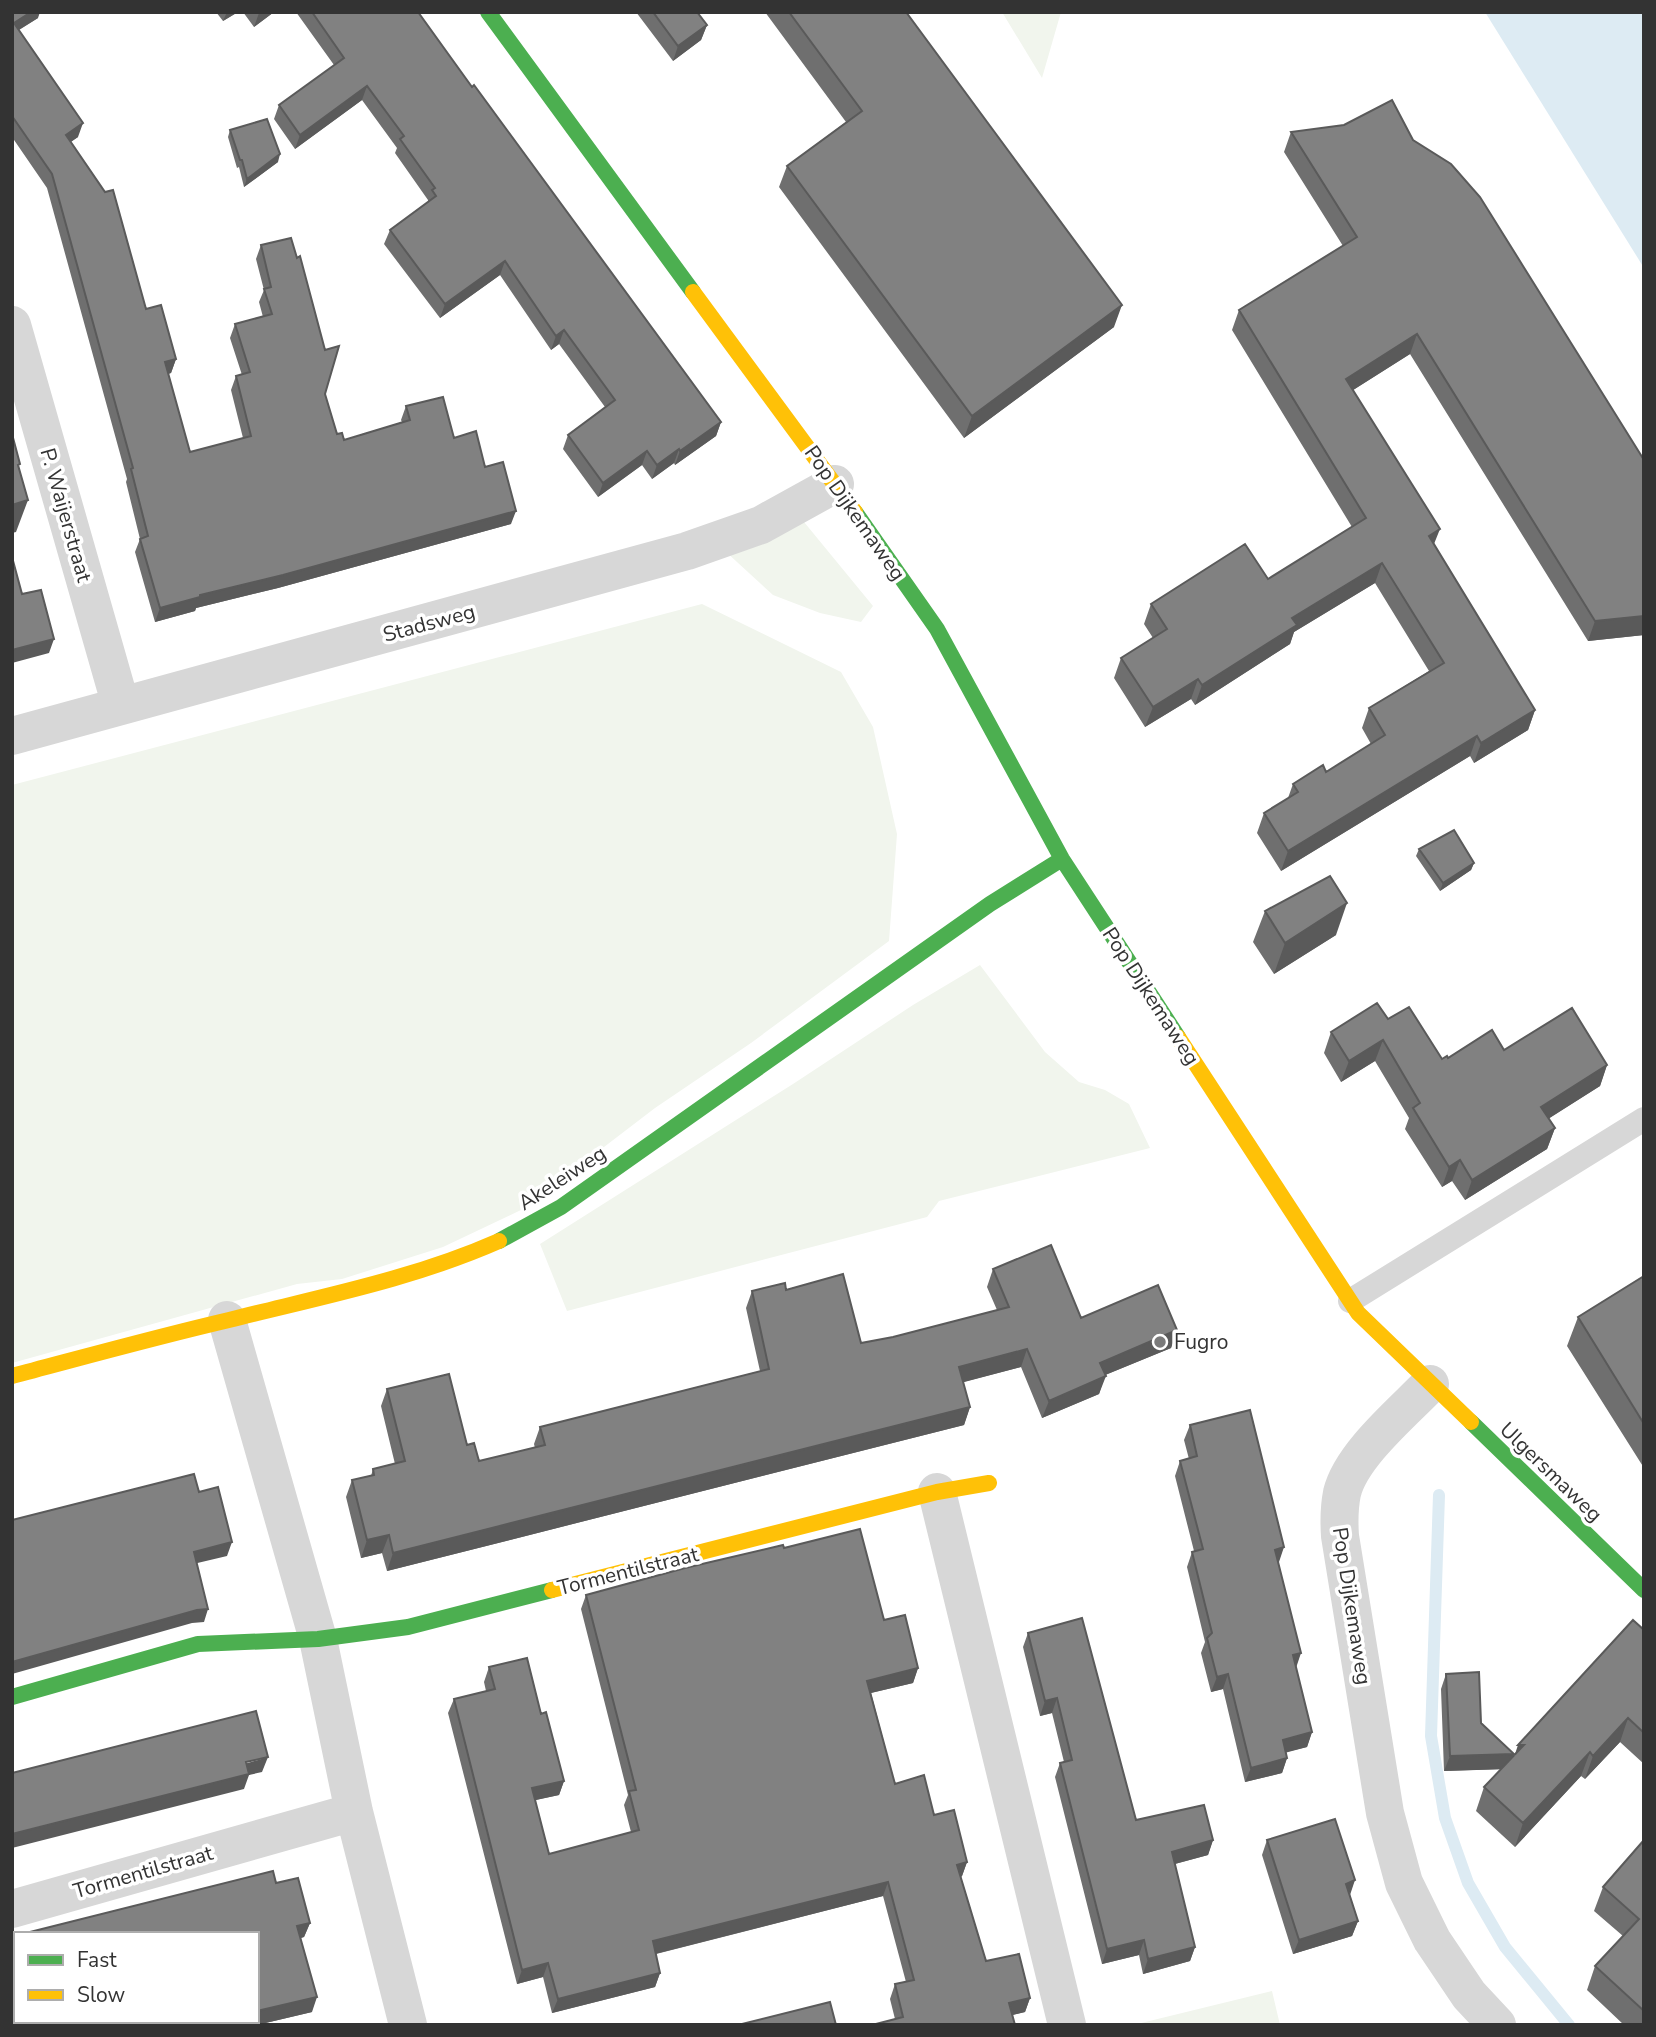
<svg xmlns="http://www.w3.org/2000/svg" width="1656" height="2037" font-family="'Nunito Sans',sans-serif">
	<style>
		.green { fill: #f1f5ed }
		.water { fill: #ddebf3 }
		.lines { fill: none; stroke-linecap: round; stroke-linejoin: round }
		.stream { stroke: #ddebf3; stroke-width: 12 }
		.lane { stroke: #d7d7d7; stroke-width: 24 }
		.street { stroke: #d7d7d7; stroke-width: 38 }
		.fast { stroke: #4caf50; stroke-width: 16 }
		.slow { stroke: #ffc107; stroke-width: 16 }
		.wall { fill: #6f6f6f }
		.shaded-wall { fill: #5a5a5a }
		.building { fill: #818181; stroke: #5a5a5a; stroke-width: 2 }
		.poi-dot { fill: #7a7a7a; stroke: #fff; stroke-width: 2.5 }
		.labels { text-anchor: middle; stroke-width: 7; stroke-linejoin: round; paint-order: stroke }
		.street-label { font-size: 21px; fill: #333; stroke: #fff }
		.poi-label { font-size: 21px; fill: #333; stroke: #fff; text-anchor: start }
	</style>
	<rect width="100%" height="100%" fill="#fff"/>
	<path class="green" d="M1002,12H1061L1042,78Z
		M795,511L873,606L861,622L820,613L773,595L725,551Z
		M702,604L841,672L873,727L897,834L889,941L751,1043L655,1108L523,1209L443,1247L342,1279L297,1284L12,1363V785Z
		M980,965L1045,1052L1079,1082L1105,1090L1129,1104L1150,1148L939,1201L927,1217L567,1311L540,1244L793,1084L913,1005Z
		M1272,1991L1280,2025H1133Z"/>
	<path class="water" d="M1485,12H1644V268Z"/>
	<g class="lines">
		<path class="stream" d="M1439,1495L1431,1736L1445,1818L1468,1883L1505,1947L1569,2025"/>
		<path class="lane" d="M1350,1301L1644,1119"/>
		<path class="street" d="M12,325L121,706
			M12,736L687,551L761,525L835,484
			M227,1320L318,1639L354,1812L408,2025
			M1430,1384C1403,1412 1351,1455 1342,1493C1339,1508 1339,1521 1340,1536L1385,1813L1404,1883L1432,1940L1469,1995L1497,2025
			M937,1492L1067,2025
			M12,1909L354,1812"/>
		<path class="fast" d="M488,12L693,292
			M855,512L937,629L1062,859L1178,1037
			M499,1241L561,1207L990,904L1062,859
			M1471,1422L1644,1590
			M12,1697L198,1644L318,1639L408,1627L552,1590"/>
		<path class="slow" d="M693,292L855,512
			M1178,1037L1358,1313L1471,1422
			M12,1376C84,1357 156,1337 229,1320C320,1297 413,1279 499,1241
			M552,1590L937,1492L989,1483"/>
	</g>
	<path class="wall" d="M12,12L38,18L19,30L78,137L70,142L146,309L176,359L171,373L168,374L190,452L243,438L231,390L236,376L242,375L230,338L235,324L263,317L259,302L264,290L256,259L261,245L325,394L337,434L344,440L402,422L401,420L406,406L454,438L485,467L511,524L278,588L196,608L195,611L155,622L135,552L140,539L126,482L127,479L47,188L12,137Z
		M216,12H238L223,21Z
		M243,12H274L254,27Z
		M296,12H418L472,87L721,422L716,436L675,465L674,463L652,479L642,465L598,497L563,449L568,435L605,407L559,344L551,350L500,275L440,318L384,244L390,230L428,202V200L395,153L397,148L362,100L295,149L274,119L279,105L334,65Z
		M636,12H697L707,25L701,40L673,61Z
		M765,12H906L1114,327L964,438L779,187L787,166L846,122Z
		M230,130L278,162L244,187L239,167L237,168L228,137Z
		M1291,132L1413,140L1644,460V635L1588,641L1410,354L1353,390L1434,545L1535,710L1528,730L1474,763L1470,756L1281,871L1257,833L1264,813L1288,798L1293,784L1326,772L1371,744L1362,728L1369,708L1429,671L1375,583L1294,632L1290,644L1195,705L1191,699L1145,727L1114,678L1121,658L1153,638L1144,624L1151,604L1268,579L1352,527L1232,330L1239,310L1343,246L1284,152Z
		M1419,849L1474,863L1471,870L1440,891L1416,856Z
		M1265,911L1336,935L1274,974L1253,942Z
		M1388,1019L1442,1059L1504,1050L1607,1065L1600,1086L1549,1118L1555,1128L1547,1149L1465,1200L1452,1181L1442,1187L1405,1129L1409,1118L1375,1061L1341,1082L1324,1053L1331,1032Z
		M993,1269L1081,1318L1177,1330L1171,1348L1105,1375L1099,1394L1042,1418L1021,1367L963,1382L970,1407L964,1425L387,1571L382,1553L361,1558L346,1497L352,1480L371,1476L373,1469L395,1464L381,1406L387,1389L467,1445L479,1461L535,1448L534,1444L540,1427L760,1371L746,1308L752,1291L786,1290L861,1343L893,1337L997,1310L987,1287Z
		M1644,1276V1468L1567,1346L1578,1317Z
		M1190,1425L1279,1562H1278L1296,1667L1312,1732L1307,1747L1286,1752L1287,1758L1282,1773L1245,1782L1223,1689L1211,1692L1201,1653L1205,1642L1187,1567L1192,1552L1194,1551L1175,1476L1180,1461L1189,1459L1184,1440Z
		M784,1548L918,1668L913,1683L871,1693L895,1784L934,1815L967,1862L962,1876L961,1877L986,1961L1030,1998L1025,2012L1012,2015L895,2019L890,1999L895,1984L906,1982L883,1896L656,1954L660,1973L655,1987L552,2013L543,1977L517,1984L448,1713L454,1699L486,1691L484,1682L489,1667L541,1714L564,1781L559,1795L535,1800L549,1854L631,1832L624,1805L628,1795L581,1609L586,1595Z
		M1644,1630V1764L1620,1742L1585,1779L1581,1776L1515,1847L1476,1811L1484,1787L1501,1769L1444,1771L1441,1689L1446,1674L1481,1723L1514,1754V1756Z
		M1028,1633L1136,1820L1213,1840L1208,1855L1175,1864L1195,1947L1190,1961L1143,1974L1139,1955L1102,1964L1055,1777L1060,1763L1064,1762L1052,1713L1040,1716L1023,1647Z
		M1267,1840L1350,1895L1358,1921L1352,1936L1293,1954L1262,1855Z
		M1644,1840V2025H1624L1587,1990L1595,1966L1623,1936L1594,1911L1603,1887Z
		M276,1883L310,1923L304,1937L301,1938L312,2012L257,2025H193L192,2021H257Z"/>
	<path class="shaded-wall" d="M31,12H40L38,18L12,34L14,23Z
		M227,12H238L223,21Z
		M260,12H274L254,27L259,13Z
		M707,25L701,40L673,61L678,46Z
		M367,86L362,100L295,149L300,135Z
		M83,123L78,137L61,149L66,135Z
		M280,154L278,162L244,187L247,179Z
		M505,261L500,275L440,318L445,304Z
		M1122,305L1114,327L964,438L972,416Z
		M564,330L559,344L551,350L556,336Z
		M1417,334L1410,354L1339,399L1346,379Z
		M176,359L171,373L160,376L165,362Z
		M721,422L716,436L675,465L680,451Z
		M679,449L674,463L652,479L657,465Z
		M647,451L642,465L598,497L603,483Z
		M28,500L16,532L12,533V505Z
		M516,511L511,524L278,588L196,608L195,611L155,622L160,608L200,595Z
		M1440,529L1432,549L1429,536Z
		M1382,563L1375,583L1294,632L1290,644L1195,705L1202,685L1292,618Z
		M1644,616V635L1588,641L1595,621Z
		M54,639L49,653L12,663V650Z
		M1198,679L1191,699L1145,727L1153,707Z
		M1535,710L1528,730L1474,763L1481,743Z
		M1477,736L1470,756L1281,871L1288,851Z
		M1474,863L1471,870L1440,891L1443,883Z
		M1347,903L1336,935L1274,974L1285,943Z
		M1383,1040L1375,1061L1341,1082L1349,1061Z
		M1607,1065L1600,1086L1534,1128L1541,1107Z
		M1555,1128L1547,1149L1465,1200L1472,1180Z
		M1460,1160L1452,1181L1442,1187L1449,1167Z
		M1177,1330L1171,1348L1093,1380L1100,1363Z
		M1027,1349L1021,1367L953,1385L959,1367Z
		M1106,1376L1099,1394L1042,1418L1049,1401Z
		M970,1407L964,1425L387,1571L393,1553Z
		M389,1535L382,1553L361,1558L367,1540Z
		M232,1542L227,1556L189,1565L194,1552Z
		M1284,1547L1279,1562L1269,1565L1275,1550Z
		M208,1609L204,1622L192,1623L12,1674V1662L197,1610Z
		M1301,1653L1296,1668L1293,1655Z
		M918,1668L913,1683L862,1695L867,1681Z
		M1228,1674L1223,1689L1211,1692L1217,1677Z
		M1057,1698L1052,1713L1040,1716L1045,1701Z
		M1628,1718L1620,1742L1585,1779L1593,1756Z
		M1312,1732L1307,1747L1277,1755L1283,1740Z
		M1518,1745H1524L1510,1769Z
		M1590,1752L1581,1776L1515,1847L1523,1823Z
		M1514,1754L1509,1769L1444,1771L1450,1756Z
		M268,1757L262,1772L249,1775L244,1789L12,1848V1834Z
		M1287,1758L1282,1773L1245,1782L1251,1768Z
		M564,1781L559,1795L527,1802L532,1788Z
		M1213,1840L1208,1855L1167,1866L1172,1852Z
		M967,1862L962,1876L952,1879L957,1865Z
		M1355,1880L1350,1895L1346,1884Z
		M888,1882L883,1896L647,1956L653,1941Z
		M1358,1921L1352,1936L1293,1954L1299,1940Z
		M310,1923L304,1937L292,1940L297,1926Z
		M1144,1940L1139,1955L1102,1964L1107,1949Z
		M1195,1947L1190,1961L1143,1974L1148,1959Z
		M548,1963L543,1977L517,1984L522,1970Z
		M660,1973L655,1987L552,2013L558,1999Z
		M16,1997V2010L12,2011V1998Z
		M317,1997L312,2012L257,2025H202L216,2021H257V2011Z
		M1030,1998L1025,2012L1004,2017L1009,2003Z"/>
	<path class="building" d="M12,12H31L14,23L83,123L66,135L105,192L113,190L146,309L161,305L176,359L165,362L190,452L251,436L236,376L250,372L235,324L272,314L264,289L271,287L261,245L291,238L297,258L300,256L325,350L339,346L325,394L337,434L342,433L344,440L410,420L406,406L443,397L454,438L476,431L485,467L503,462L516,511L283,575L200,595V597L160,608L140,539L148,536L131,469L133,468L52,174L12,116Z
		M312,12H418L472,87L474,85L721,422L680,451L679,449L657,465L647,451L603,483L568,435L615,400L564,330L556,336L505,261L445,304L390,230L436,196L432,190L435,188L400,139L404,136L367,86L300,135L279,105L344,58Z
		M653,12H697L707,25L678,46Z
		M789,12H906L1122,305L972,416L787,166L862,111Z
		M1392,100L1413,140L1451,164L1480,197L1644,460V616L1595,621L1417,334L1346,379L1440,529L1429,536L1535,710L1481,743L1477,736L1288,851L1264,813L1298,792L1293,784L1323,765L1326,772L1385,735L1369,708L1444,663L1382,563L1292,618L1297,625L1202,685L1198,679L1153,707L1121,658L1167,629L1151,604L1245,544L1268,579L1366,518L1239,310L1357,237L1291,132L1344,125Z
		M267,119L280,154L247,179L242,160H240L230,130Z
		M12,434L20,464L18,465L28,500L12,505Z
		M12,557L22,594L41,590L54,639L12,650Z
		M1454,830L1474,863L1443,883L1419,849Z
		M1330,876L1347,903L1285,943L1265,911Z
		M1377,1003L1388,1019L1409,1007L1442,1059L1447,1056L1448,1058L1492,1030L1504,1050L1572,1008L1607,1065L1541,1107L1555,1128L1472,1180L1460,1160L1449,1167L1413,1108L1420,1103L1383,1040L1349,1061L1331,1032Z
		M1051,1245L1081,1318L1158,1285L1177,1330L1100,1363L1106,1376L1049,1401L1027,1349L959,1367L970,1407L393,1553L389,1535L367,1540L352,1480L374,1475L373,1469L405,1461L387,1389L449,1374L467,1445L474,1443L479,1461L545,1445L540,1427L769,1369L752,1291L785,1283L786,1290L843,1274L861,1343L893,1337L1009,1307L993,1269Z
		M1644,1276V1424L1578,1317Z
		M1250,1410L1284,1547L1275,1550L1301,1653L1293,1655L1312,1732L1283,1740L1287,1758L1251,1768L1228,1674L1217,1677L1207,1638L1212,1633L1192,1552L1203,1549L1180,1461L1197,1456L1190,1425Z
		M194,1474L199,1492L218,1487L232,1542L194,1552L208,1609L197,1610L12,1662V1520Z
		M860,1529L884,1620L905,1615L918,1668L867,1681L895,1784L924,1775L934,1815L954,1810L967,1862L957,1865L986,1961L1019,1954L1030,1998L1009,2003L1015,2025H872L903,2017L895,1984L914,1980L888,1882L653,1941L660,1973L558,1999L548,1963L522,1970L454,1699L495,1689L489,1667L527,1658L541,1714L546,1712L564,1781L532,1788L549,1854L639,1830L629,1791L636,1790L586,1595L685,1568L783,1545L784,1548Z
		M1082,1618L1136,1820L1204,1805L1213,1840L1172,1852L1195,1947L1148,1959L1144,1940L1107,1949L1060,1763L1072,1760L1057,1698L1045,1701L1028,1633Z
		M1633,1620L1644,1630V1733L1628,1718L1593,1756L1590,1752L1523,1823L1484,1787L1524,1745H1518Z
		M1479,1672L1481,1723L1514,1754L1450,1756L1446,1674Z
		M256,1711L268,1757L246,1762L249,1774L12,1834V1773Z
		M1335,1819L1355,1880L1346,1884L1358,1921L1299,1940L1267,1840Z
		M1644,1840V2011L1595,1966L1639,1919L1603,1887Z
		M273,1871L276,1883L298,1878L310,1923L297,1926L317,1997L257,2011V1934H22Z
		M16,1935V1997L12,1998V1936Z
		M830,2002L836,2025H738Z
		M201,2021H216L202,2025Z"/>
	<circle class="poi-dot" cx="1160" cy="1342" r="7"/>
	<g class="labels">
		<g class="street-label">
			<text transform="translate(855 513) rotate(55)" y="7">Pop Dijkemaweg</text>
			<text transform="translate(66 515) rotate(74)" y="7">P. Waijerstraat</text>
			<text transform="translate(429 623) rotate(-15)" y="7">Stadsweg</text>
			<text transform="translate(1151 996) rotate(57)" y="7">Pop Dijkemaweg</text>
			<text transform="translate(562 1178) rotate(-33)" y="7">Akeleiweg</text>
			<text transform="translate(1551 1472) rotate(44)" y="7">Ulgersmaweg</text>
			<text transform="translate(628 1571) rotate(-14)" y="7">Tormentilstraat</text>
			<text transform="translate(1352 1606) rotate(81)" y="7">Pop Dijkemaweg</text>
			<text transform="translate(143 1872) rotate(-16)" y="7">Tormentilstraat</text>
		</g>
		<g class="poi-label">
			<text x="1174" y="1349">Fugro</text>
		</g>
	</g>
	<rect width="1656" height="2037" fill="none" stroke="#333333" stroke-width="28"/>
	<rect x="14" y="1932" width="245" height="91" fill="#ffffff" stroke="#adadad" stroke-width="2"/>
	<rect x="28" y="1955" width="35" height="10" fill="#4caf50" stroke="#adadad" stroke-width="2"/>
	<text x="77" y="1967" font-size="21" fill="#333333">Fast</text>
	<rect x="28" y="1990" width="35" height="10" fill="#ffc107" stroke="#adadad" stroke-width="2"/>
	<text x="77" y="2002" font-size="21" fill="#333333">Slow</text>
</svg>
